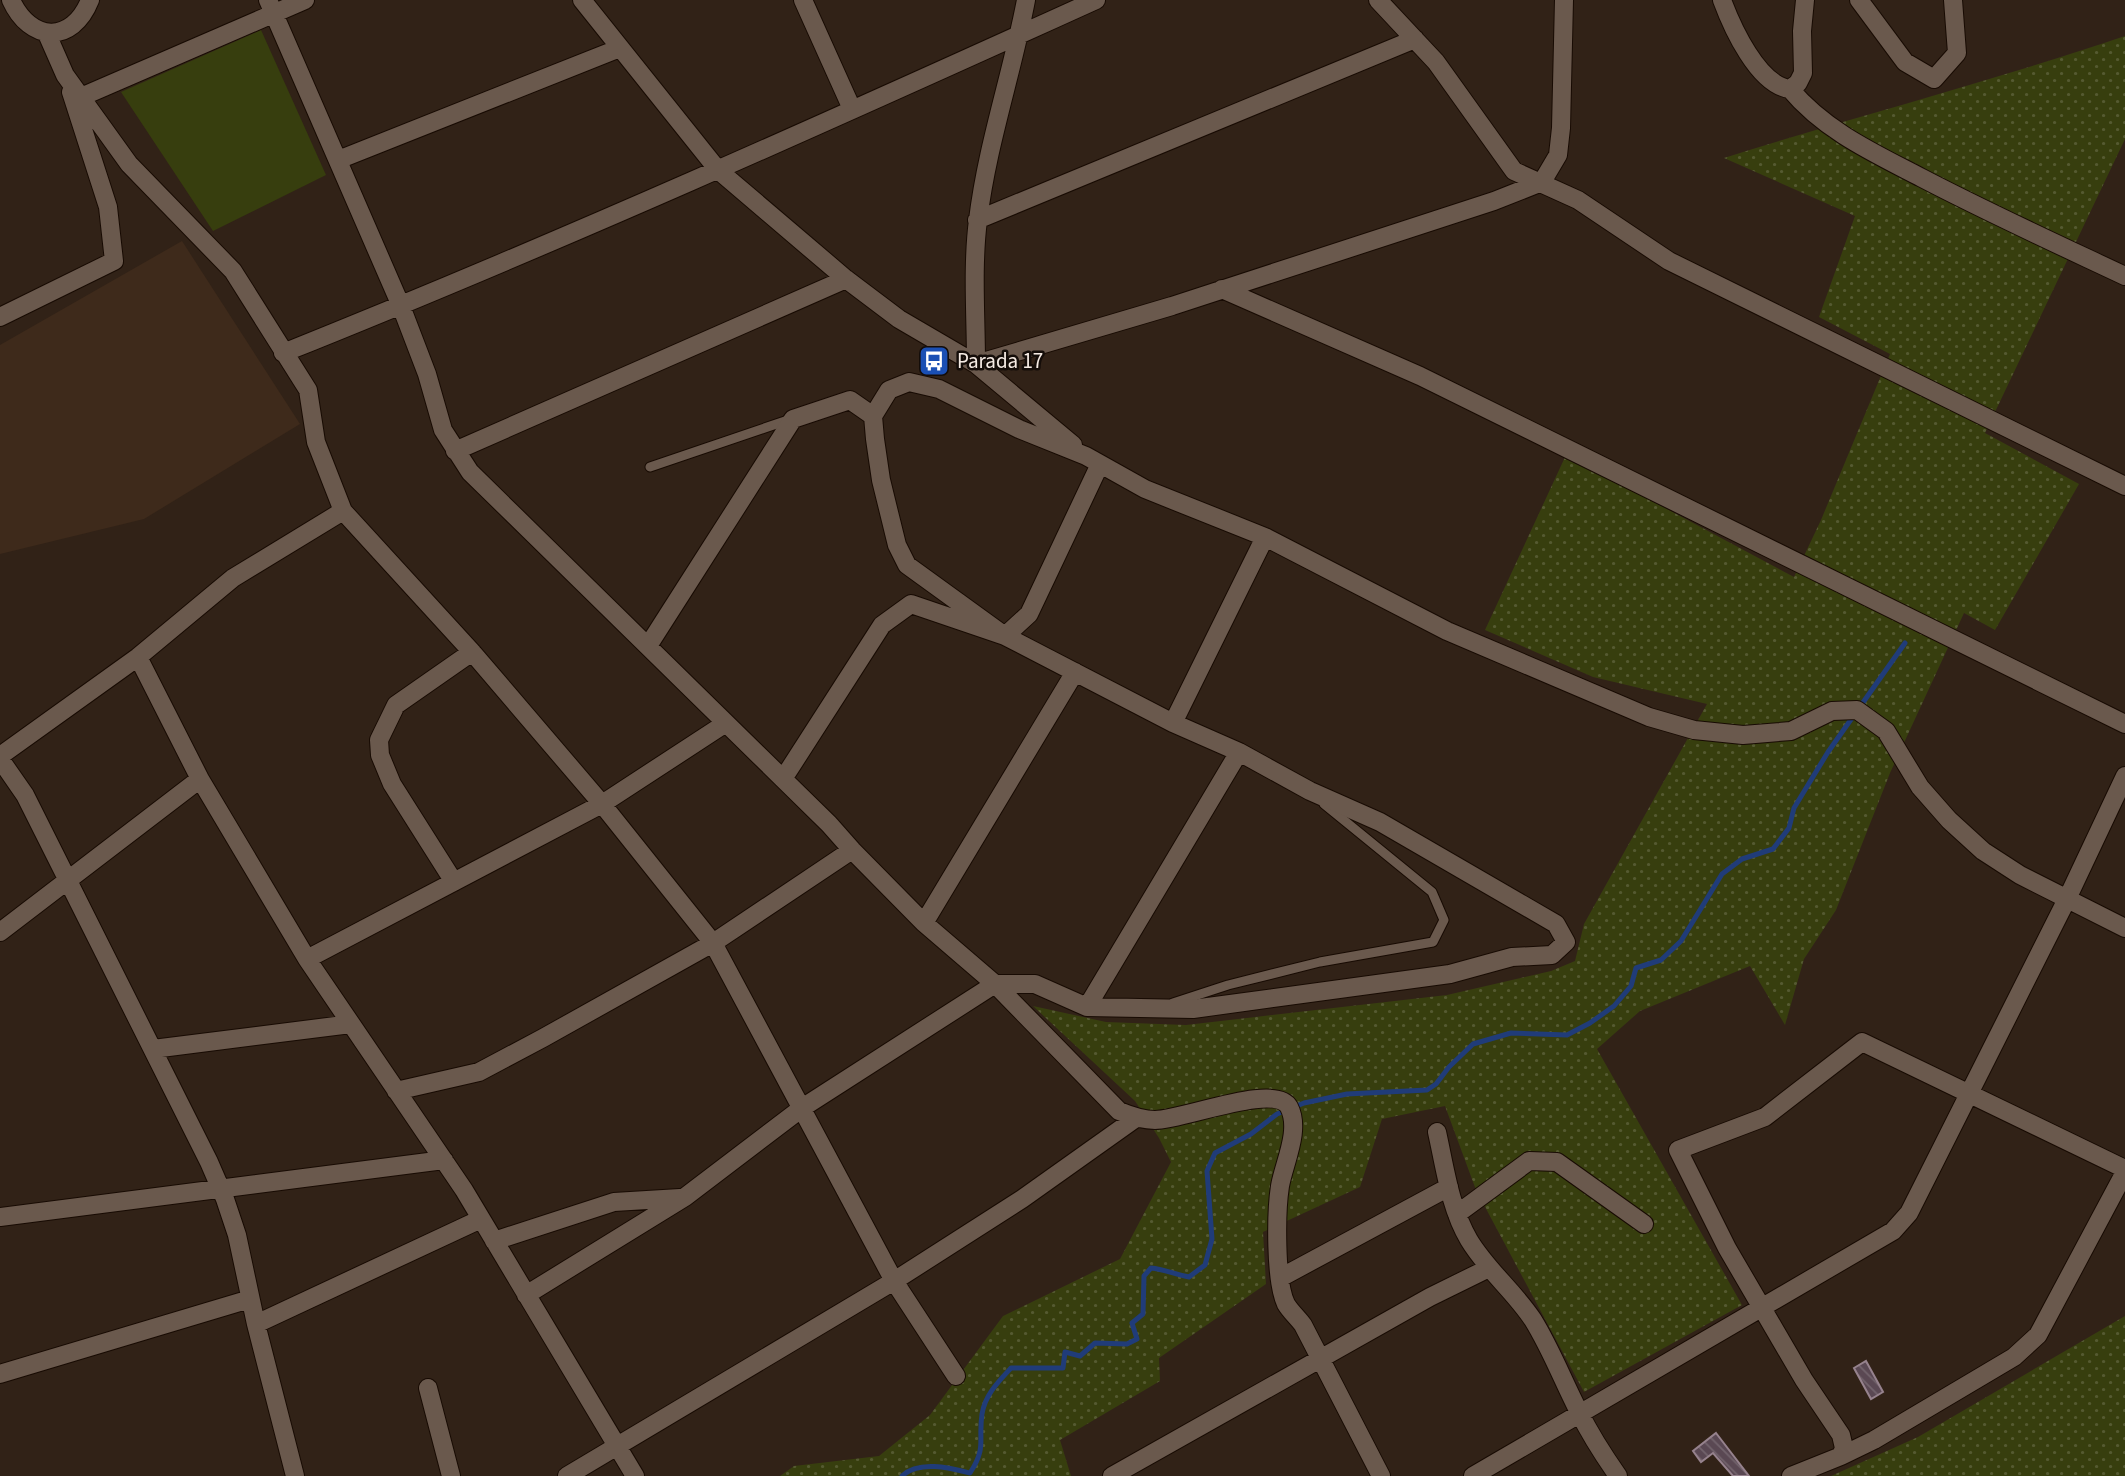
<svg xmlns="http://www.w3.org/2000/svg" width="2125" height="1476" font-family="'Source Sans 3',sans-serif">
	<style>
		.built { fill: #3e2a1b }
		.grass { fill: url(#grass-dots) }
		.garden { fill: #373e0e }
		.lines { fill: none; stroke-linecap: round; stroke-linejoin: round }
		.stream { stroke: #203c79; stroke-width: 5 }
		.building { fill: url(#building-back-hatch); stroke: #96828d; stroke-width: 2 }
		.service-casing { stroke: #180b03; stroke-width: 11 }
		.minor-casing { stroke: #180b03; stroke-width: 20 }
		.service { stroke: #6a594d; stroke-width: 9 }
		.minor { stroke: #6a594d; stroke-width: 18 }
		.labels { text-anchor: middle; stroke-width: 5; stroke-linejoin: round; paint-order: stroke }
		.poi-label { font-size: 21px; fill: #f5ebe4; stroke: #140d09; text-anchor: start }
	</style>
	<defs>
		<pattern id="grass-dots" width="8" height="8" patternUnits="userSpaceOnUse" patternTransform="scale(1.75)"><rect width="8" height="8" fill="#373e0e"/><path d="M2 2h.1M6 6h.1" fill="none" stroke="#555a31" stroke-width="1.8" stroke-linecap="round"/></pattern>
		<pattern id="building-back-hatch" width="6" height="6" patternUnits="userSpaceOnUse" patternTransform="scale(1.75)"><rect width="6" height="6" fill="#5a4853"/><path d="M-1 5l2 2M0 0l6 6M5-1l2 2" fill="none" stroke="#72636c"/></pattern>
	</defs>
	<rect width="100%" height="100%" fill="#312217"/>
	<path class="built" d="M182,241L300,424L144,519L0,554V345Z"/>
	<path class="grass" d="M2125,36V139L1985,433L2079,484L1995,630L1964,613L1890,773L1836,910L1804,959L1785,1025L1750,966L1640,1011L1597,1049L1742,1305L1584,1392L1476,1190L1445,1106L1382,1119L1360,1187L1263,1232L1266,1284L1159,1358L1160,1381L1060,1440L1071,1476H780L794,1466L879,1456L930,1415L1003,1316L1120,1259L1171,1162L1159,1138L1135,1101L1033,1006L1106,1022L1186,1025L1447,995L1551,971L1575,961L1584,924L1707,704L1593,677L1485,630L1566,455L1794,577L1821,520L1890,354L1819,317L1855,216L1724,158C1857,116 1993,81 2125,36Z
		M2125,1316V1476H1831L1918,1437Z"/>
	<path class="garden" d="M261,30L326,175L213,231L121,92Z"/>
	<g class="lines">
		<path class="stream" d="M902,1476C919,1460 950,1468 970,1473C987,1447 978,1441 982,1414C985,1395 998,1382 1011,1368H1063L1065,1352L1080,1356L1095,1343L1127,1344L1137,1339L1132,1323L1143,1314L1144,1276L1151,1268C1164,1269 1176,1275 1189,1277L1205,1265L1212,1239L1207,1171L1215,1153L1251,1134L1277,1114L1304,1103L1347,1094L1427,1090L1436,1084L1449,1067L1473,1044L1511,1033L1567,1035L1590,1023L1614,1006L1631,986L1636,968L1661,960L1681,941L1722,874L1742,859L1773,849L1789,828L1794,808L1828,752L1905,643"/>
	</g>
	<path class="building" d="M1866,1361L1883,1392L1871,1399L1854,1368Z
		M1716,1433L1749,1476H1733L1713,1453L1701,1462L1693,1451Z"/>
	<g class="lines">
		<g class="service-casing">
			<path id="service" d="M650,467L791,419
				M1173,1003L1228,985L1320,962L1433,942L1444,920L1432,892L1324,804"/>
		</g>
		<g class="minor-casing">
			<path id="minor" d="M11,0C30,42 72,45 90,0
				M268,0L401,306L427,374L443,430L470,472L829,824L852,850L924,923L995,984L1119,1111C1131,1116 1142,1120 1155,1120C1183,1120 1276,1082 1289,1107C1301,1130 1284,1163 1280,1186C1276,1212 1275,1281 1286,1304C1290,1311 1298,1318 1303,1325L1381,1476
				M582,0L718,170L846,279L899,319L976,364L1073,445
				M803,0L852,109
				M1378,0L1436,62L1514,171L1578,200L1669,261L2125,486
				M1722,0C1732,27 1758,85 1790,89L1798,83L1803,73L1802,31L1805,0
				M1859,0L1905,62L1934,79L1957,53L1953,0
				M47,34L65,75L129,164L233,271L308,390L316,442L343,511L472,652L602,804L713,943L894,1281L956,1376
				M1790,89C1825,131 1874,153 1922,178C1989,213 2057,244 2125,276
				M81,97L305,0
				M338,160L620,48
				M977,220L1415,39
				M1222,289L1420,376L2125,724
				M0,317L114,261L108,207L71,92
				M283,353C558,243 827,122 1096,0
				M976,364L1172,306L1494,201L1542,182L1558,155L1561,128L1564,0
				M976,364C976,317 972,267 978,220C987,145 1012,74 1026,0
				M455,451L846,279
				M648,646L793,419L850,400L873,416
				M138,657L200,779L307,959L464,1190L635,1476
				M1173,723L1265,537
				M0,756L138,657L233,578L343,511
				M0,759L25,795L209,1162L225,1199L237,1235L256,1324L295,1476
				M783,779L882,625L911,604L1005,636L1029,614L1100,464
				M454,882L392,784L380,755L379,740L396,705L472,652
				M924,923L1075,672
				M0,932L200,779
				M307,959L602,804L726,723
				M1087,1007L1239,752
				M153,1049L351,1024
				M396,1091L479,1072L543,1038L713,943L852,850
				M1437,1132C1445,1168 1450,1208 1469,1240C1487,1270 1514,1291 1533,1320C1551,1349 1563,1381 1579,1412C1590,1434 1604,1456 1618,1476
				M1457,1214L1529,1161L1557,1162L1644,1224
				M0,1217L444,1160
				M494,1241L614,1202L680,1198
				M1280,1278L1449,1187
				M526,1295L685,1197L802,1108L995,984H1035L1087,1007L1193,1009L1450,974L1512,957L1552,955L1566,942L1556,924L1380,822L1310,791L1239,752L1173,723L1005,636L907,565L897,545L881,480L875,439L873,416L889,390L909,382L939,389L1019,429L1086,456L1145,489L1265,537L1447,631L1649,717L1694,730L1743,735L1791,731L1832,711L1857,710L1886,731L1920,787L1949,820L1983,851L2020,875L2125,928
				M256,1324L481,1219
				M0,1374L250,1299
				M428,1388L451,1476
				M1841,1456L1874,1440L2014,1357L2038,1335L2125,1172
				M567,1476L894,1281L1022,1199L1136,1118
				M1112,1476L1430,1297L1489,1268
				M1473,1476L1893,1231L1909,1213L2067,899L2125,776
				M1791,1476L1841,1456L1844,1448L1841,1435L1804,1380L1727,1248L1678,1150L1765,1117L1862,1042L2125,1169"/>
		</g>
		<use href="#service" class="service"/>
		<use href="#minor" class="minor"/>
	</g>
	<defs>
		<g id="bus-square" transform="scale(1.575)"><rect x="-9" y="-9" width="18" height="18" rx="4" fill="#1a4fb4" stroke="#140d09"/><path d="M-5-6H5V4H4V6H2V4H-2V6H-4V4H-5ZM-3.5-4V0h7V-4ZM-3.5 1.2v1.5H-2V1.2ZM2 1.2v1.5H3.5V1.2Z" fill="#fff"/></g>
	</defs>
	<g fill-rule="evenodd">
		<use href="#bus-square" x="934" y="361"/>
	</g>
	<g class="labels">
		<g class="poi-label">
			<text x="957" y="368">Parada 17</text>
		</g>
	</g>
</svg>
